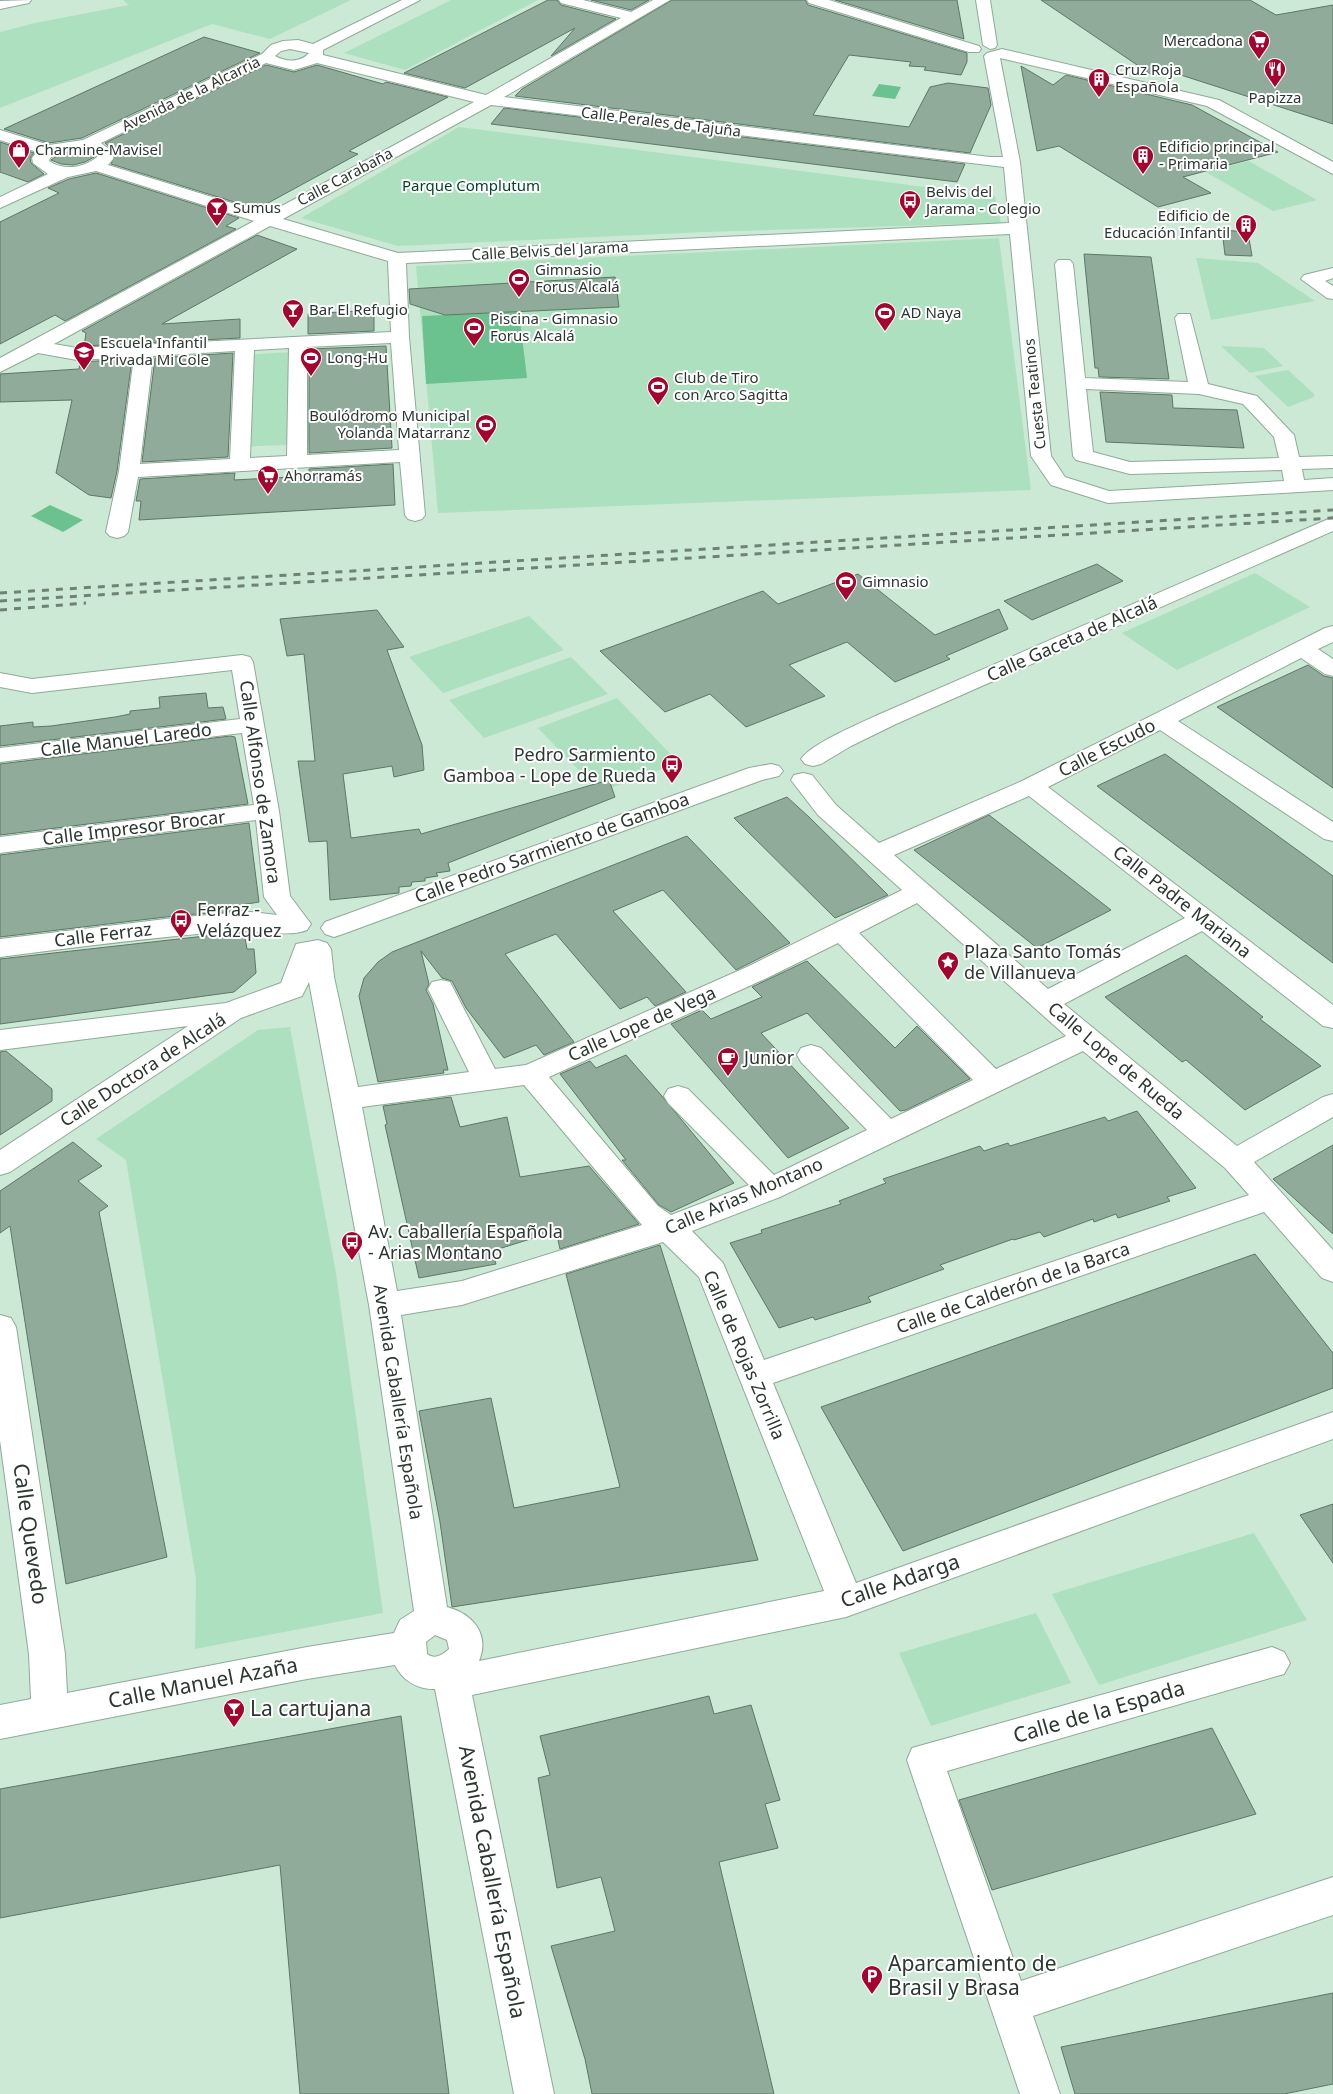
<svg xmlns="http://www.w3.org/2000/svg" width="1333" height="2094" font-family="'Noto Sans',sans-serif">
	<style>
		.green { fill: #ade0bf }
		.water { fill: #6cc28f }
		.building { fill: #90ab99; stroke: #5d7766 }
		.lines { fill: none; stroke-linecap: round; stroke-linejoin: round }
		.minor-casing { stroke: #8faa98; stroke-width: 2 }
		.minor { fill: #fff; fill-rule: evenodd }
		.rail { stroke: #6f8275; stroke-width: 3; stroke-dasharray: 7 7; stroke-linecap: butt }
		.labels { text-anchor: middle; stroke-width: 4; stroke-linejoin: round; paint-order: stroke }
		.far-poi-label { font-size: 15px; fill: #2c3730; stroke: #fff; text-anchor: start }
		.far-street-label { font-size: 15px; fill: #2c3730; stroke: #fff }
		.far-park-label { font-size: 15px; fill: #004626; stroke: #fff }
		.street-label { font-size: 18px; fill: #2c3730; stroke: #fff }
		.poi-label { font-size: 18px; fill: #2c3730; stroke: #fff; text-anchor: start }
		.near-street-label { font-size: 21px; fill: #2c3730; stroke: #fff }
		.near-poi-label { font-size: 21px; fill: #2c3730; stroke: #fff; text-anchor: start }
	</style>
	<rect width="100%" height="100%" fill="#cce9d6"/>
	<path class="green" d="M123,0H351L270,39L212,24L0,108V32L35,23L129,5Z
		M451,0H538L405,70L344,53Z
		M459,127L995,196L1001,223L704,232L398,246L301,218Z
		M1249,161L1317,200L1273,211L1206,172Z
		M999,238L1031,490L438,513L416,266Z
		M1196,258L1258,263L1315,301L1211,320Z
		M1221,346L1264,348L1283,366L1250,373Z
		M308,351L309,444L236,447L239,355Z
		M1288,370L1314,394V397L1288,407L1255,376Z
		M1255,573L1310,607L1177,670L1122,633Z
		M529,616L564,650L443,693L409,657Z
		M571,657L608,694L484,738L449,700Z
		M617,698L679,763L600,792L538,728Z
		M290,1027L336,1273L383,1613L195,1649L196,1579L126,1160L96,1139L258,1030Z
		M1254,1533L1307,1620L1099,1685L1052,1594Z
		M1036,1613L1071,1683L931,1726L899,1653Z"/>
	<path class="water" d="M879,84L901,87L895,99L872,96Z
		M519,312L527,378L426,384L422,316Z
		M50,505L83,520L63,532L31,516Z"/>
	<path class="building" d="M548,0H557L561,5L616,19L551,56L575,28L465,88L404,73Z
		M591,0H649L631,10Z
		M672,0H805L808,5L967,53V62L961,75L924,70L926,67L909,66L911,62L849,55L813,115L909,127L930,87L948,83L988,88L991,105L970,153L515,96L522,89Z
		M835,0H957L964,39Z
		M1041,0H1250L1276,15L1333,5V124L1156,67L1152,75Z
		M204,37L260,53L82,138L49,143L4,129Z
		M266,65L294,72L317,65L383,84L386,82L448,97L349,151L358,154L257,209L111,164L116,153L105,143Z
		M1021,66L1053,85L1066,75L1192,105L1278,152L1183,177L1211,193L1158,207L1059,146L1037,151Z
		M504,108L965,164L957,182L491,124Z
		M0,142L34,153L30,158L31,163L44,174L28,182L0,172Z
		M77,151L89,152L96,156L85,162L73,165L61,164L51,160L61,153Z
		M96,173L239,218L226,226L236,229L65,321L55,315L0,344V222L59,193L48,188L69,179Z
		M1222,230L1248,232L1252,256L1225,255Z
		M257,235L297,249L162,324L240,319V338L84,346L86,333L82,331Z
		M1084,254L1151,257L1169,379L1099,377L1098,368H1095Z
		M615,277L619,307L445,315L410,304L409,289Z
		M374,310V331L308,334V314Z
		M386,346L392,448L309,453V349Z
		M233,353L228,457L142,462L155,358Z
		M132,359L117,471L111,498L89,495L56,473L72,400L0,402V374L79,369L80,362Z
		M1100,392L1172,395L1173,408L1237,410L1244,448L1106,442Z
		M393,464L395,505L139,520L141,501H136L140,479L235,473L234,480L309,476V469Z
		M1097,564L1123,581L1032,620L1004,601Z
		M858,574L935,635L999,609L1008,629L946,656L950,659L895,682L847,642L789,665L825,696L746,727L710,694L665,712L600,651L763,591L778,604Z
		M377,610L404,647L387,650L422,745L424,770L394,777L392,766L343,774L351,838L419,829L421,834L609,780L615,797L448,863L450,871L436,873L438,876L425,878V881L412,882L411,886L399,887V893L330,900L327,841L309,842L298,761H315L304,654L287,656L280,619Z
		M1308,665L1324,676L1333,678V788L1217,707Z
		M206,693L208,708L223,707L226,719L0,746V726L33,722V727L51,726L115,717L130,714V711L160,708L159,697Z
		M230,736L235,737L248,804L0,835V764Z
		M1165,754L1333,876V963L1097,786Z
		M787,797L809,817L888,895L835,918L734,818Z
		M989,815L1111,910L1037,948L914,850Z
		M249,823L259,902L241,905L242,911L182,915L0,937V855Z
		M687,836L790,943L736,970L663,890L613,911L686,992L655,1006L647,997L620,1009L556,934L505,954L574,1042L544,1055L536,1045L504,1058L466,1008L452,981L442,978L421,951L429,984L426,990L433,1004L448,1070H443L444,1073L378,1082L359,996L364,978L378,962L392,952Z
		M232,933H244L247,949H254L256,973L234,992L0,1024V959Z
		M1186,955L1263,1017L1260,1019L1321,1066L1245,1110L1186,1060L1182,1062L1105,997Z
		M807,961L895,1048L917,1026L970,1079L906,1110L900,1111L807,1013L761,1033L849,1128L788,1158L671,1024L702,1010L711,1019L762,997L752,987Z
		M6,1051L52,1089V1101L0,1135V1052Z
		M626,1055L661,1095L734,1183L671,1212L659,1205L622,1160H626L560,1074L590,1061L596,1068Z
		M451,1097L460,1127L507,1117L520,1177L589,1166L639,1224L560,1249L556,1231L492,1251L496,1264L419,1278L385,1125L387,1124L383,1106Z
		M1137,1111L1196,1188L1167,1197L1170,1201L1118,1218L1116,1214L1094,1222L1093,1219L1044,1237L1040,1232L1014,1240L1013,1239L940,1265L944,1269L868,1297L871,1302L815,1320L813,1317L779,1328L730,1243L762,1233L761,1230L841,1204L839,1201L886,1183L883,1179L980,1146L984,1151L1008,1143L1010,1146L1105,1117L1108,1121Z
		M73,1142L102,1166L78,1181L108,1206L99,1212L167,1557L66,1584L10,1226L0,1233V1191Z
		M1333,1145V1234L1273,1179Z
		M660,1245L758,1560L452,1607L440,1522L419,1411L491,1398L514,1508L620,1487L566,1274Z
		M1255,1254L1333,1353V1388L903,1551L821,1407Z
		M1333,1504V1563L1300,1515Z
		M709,1696L714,1714L751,1705L780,1800L765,1804L778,1848L719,1862L774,2094H592L585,2059L551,1946L615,1931L601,1877L557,1888L538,1778L550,1775L540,1736Z
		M401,1716L449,2094H300L280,1865L0,1918V1789Z
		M1212,1728L1256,1814L992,1890L959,1800Z
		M1333,1993V2084L1284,2094H1075L1061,2047Z"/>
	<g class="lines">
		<g class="minor-casing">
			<path id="minor" d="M31,0L29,3L0,9V1Z
				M402,0H420L323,50V55L486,95L621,18L561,3L559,0H583L631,12L653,0H670L504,97L990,157H1003L984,56L987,53L1002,49L1219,100L1333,162V174L1207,106L1000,58L1020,162L1051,456L1065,477L1109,491L1284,481L1282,470L1130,474L1076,460L1073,456L1055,264L1058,260H1070L1073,264L1085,378L1188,382L1175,318L1178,314H1190L1208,384L1257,396L1294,435L1299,457L1333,456V468L1302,469L1304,480L1333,478V490L1108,503L1051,485L1031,456L1010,234L406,263L409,337L425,515L422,519L415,521L408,519L405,515L400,462L138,477L128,532L124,536L117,538L110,536L106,532L119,471L134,357L77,360L38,353L0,372V358L254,221L96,171L68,177L0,208V197L48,174L33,163L32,158L37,152L0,140V130L49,145L83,140L262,54L271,45L283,41L298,40L313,44ZM290,49L309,53C300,63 286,62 275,56L281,51ZM266,63L294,70L317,63L474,102L267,214L108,165L113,159L114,153L101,143ZM491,105L1004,167L1009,223L398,253L283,219ZM77,149L90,150L98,155L97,157C84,168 63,171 49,161C52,151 67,150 77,149ZM270,226L388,261L391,332L77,348L54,344ZM391,343L399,450L307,455V347ZM289,348L287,456L250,458L254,350ZM235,351L230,459L140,464L153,356ZM1086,389L1199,394L1243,404L1274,437L1279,458L1130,462L1093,452Z
				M807,0H829L979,46L981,49L979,52H969L809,3Z
				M976,0H990L997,45L995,48L990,49L983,45Z
				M1333,268V278L1325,281L1333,286V299L1327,298L1301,279L1304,275Z
				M1333,517V531L896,724L851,746L821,764L813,766L805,764L801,759C812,743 861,723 880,714Z
				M1333,626V642L1318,649L1333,659V676L1325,674L1301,658L1178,721L1333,822V841L1324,839L1160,730L1048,787L1333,1005V1028L1323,1026L1202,931L1064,1004L1237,1146L1323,1097L1333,1094V1117L1254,1162L1333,1250V1282L1322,1278L1264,1212L773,1383L856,1583L1333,1412V1439L846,1617L472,1695L554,2094H514L435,1689C418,1690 402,1680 395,1665L307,1679L0,1739V1705L31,1699L29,1654L0,1440V1315L11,1318L16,1327L65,1654L67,1693L307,1647L394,1633L400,1620L414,1611L369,1305L309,982L302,996L241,1018L10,1172L0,1175V1150L188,1026L0,1050V1030L226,1003L281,983L296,944L318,940L327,943L331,949L334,977L358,1087L469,1072L428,989L432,982L441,980L450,982L495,1069L526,1065L749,966L902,890L818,815L791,780L794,775L803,773L812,775L836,805L879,843L1022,781L1325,628ZM1029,796L1185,918L1048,989L894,855ZM917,903L1066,1036L996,1069L859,933ZM838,943L973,1080L891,1119L821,1048L811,1045L801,1048L797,1055L801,1062L867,1130L774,1175L688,1089L678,1086L668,1089L664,1096L668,1103L749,1185L671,1215L658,1206L549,1077L767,978ZM1083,1051L1225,1168L1249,1195L764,1360L723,1263L692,1231L780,1197ZM524,1085L642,1225L462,1281L397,1291L362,1107ZM663,1242L699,1277L824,1591L479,1661C490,1634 473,1614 447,1607L401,1315L462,1305ZM435,1635L447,1640L449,1649C442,1655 435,1660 427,1654L426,1642Z
				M242,655L250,657L253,662L279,811L290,896L311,924L307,930C288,938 254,929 232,931C154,937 77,947 0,957V939L182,917L251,912L277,915L264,897L256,820L0,853V837L254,805L242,733L0,762V748L240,719L232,670L32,693L0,687V673L32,679Z
				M771,764L779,766L783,771L779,776L762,780L343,934L334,937L325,934L321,928L325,922L749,768Z
				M1272,1647L1284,1652L1290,1663L1284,1674L947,1771L1021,1981L1333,1877V1915L1033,2016L1060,2094H1020L907,1760L912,1748Z"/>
		</g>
		<use href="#minor" class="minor"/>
		<path class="rail" d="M0,593L1333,510
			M0,601L1333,518
			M0,610L86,603"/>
	</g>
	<defs>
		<g id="supermarket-pin" transform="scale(1.125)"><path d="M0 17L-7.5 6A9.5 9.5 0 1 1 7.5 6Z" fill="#a3052e" stroke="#fff"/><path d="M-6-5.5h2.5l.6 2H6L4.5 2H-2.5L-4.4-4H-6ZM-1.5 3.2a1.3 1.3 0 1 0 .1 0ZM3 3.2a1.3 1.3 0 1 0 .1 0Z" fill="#fff"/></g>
		<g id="restaurant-pin" transform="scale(1.125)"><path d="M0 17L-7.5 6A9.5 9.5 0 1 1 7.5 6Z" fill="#a3052e" stroke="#fff"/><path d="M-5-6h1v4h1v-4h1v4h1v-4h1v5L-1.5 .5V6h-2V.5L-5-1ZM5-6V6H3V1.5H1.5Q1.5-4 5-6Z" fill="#fff"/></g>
		<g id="building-pin" transform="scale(1.125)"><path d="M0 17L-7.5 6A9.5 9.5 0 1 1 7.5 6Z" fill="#a3052e" stroke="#fff"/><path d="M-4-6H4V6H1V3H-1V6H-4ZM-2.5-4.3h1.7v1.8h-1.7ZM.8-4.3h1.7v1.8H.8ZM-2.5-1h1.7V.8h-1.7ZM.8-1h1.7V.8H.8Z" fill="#fff"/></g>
		<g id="shop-pin" transform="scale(1.125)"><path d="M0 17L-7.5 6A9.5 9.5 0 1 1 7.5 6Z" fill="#a3052e" stroke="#fff"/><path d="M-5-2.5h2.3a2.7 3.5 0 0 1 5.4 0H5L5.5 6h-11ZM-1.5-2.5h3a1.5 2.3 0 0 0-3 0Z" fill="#fff"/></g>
		<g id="bus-pin" transform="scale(1.125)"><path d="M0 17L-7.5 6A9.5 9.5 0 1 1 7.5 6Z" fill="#a3052e" stroke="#fff"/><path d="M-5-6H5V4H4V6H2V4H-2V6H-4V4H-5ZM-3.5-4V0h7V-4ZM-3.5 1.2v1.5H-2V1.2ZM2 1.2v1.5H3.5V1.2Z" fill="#fff"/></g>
		<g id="bar-pin" transform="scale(1.125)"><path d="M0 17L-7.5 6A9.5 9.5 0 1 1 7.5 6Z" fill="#a3052e" stroke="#fff"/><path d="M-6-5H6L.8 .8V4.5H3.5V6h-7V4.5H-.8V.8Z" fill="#fff"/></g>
		<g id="stadium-pin" transform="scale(1.125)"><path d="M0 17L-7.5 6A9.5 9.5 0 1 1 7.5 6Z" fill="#a3052e" stroke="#fff"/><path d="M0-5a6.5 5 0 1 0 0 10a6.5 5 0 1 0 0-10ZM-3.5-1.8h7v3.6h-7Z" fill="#fff"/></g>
		<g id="school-pin" transform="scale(1.125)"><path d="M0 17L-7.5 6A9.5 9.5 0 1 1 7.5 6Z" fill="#a3052e" stroke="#fff"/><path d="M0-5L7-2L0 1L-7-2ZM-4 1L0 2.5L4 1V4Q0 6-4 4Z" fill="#fff"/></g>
		<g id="sight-pin" transform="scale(1.125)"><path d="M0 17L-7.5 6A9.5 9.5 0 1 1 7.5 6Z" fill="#a3052e" stroke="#fff"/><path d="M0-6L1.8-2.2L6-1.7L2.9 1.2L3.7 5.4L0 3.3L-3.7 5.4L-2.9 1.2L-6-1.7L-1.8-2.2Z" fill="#fff"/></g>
		<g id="cafe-pin" transform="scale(1.125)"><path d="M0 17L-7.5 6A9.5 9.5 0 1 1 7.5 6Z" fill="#a3052e" stroke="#fff"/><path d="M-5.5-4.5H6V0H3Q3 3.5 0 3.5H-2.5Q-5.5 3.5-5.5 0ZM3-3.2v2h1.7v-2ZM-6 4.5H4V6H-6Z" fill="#fff"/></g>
		<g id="parking-pin" transform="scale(1.125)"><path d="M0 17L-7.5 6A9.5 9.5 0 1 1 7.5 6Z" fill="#a3052e" stroke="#fff"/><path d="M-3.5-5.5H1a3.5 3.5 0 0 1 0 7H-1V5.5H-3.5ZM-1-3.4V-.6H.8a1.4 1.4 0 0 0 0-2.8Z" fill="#fff"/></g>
	</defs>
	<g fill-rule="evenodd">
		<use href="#supermarket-pin" x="1259" y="41"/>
		<use href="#restaurant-pin" x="1275" y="69"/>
		<use href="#building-pin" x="1099" y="79"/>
		<use href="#shop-pin" x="19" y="150"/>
		<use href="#building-pin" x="1143" y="156"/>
		<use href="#bus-pin" x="910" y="201"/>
		<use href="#bar-pin" x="217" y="208"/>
		<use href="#building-pin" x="1246" y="225"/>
		<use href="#stadium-pin" x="519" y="279"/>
		<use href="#bar-pin" x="293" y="310"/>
		<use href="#stadium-pin" x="885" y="313"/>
		<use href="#stadium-pin" x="474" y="328"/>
		<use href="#school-pin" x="84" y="352"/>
		<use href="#stadium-pin" x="311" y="358"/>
		<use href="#stadium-pin" x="658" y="387"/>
		<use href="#stadium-pin" x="486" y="425"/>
		<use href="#supermarket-pin" x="268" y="476"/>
		<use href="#stadium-pin" x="846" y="582"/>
		<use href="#bus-pin" x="672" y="765"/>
		<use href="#bus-pin" x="181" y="920"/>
		<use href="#sight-pin" x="948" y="962"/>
		<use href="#cafe-pin" x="728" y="1058"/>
		<use href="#bus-pin" x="352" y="1242"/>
		<use href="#bar-pin" x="234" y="1709"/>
		<use href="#parking-pin" x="872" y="1976"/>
	</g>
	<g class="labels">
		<g class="far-poi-label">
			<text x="1243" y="46" text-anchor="end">Mercadona</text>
			<text x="1115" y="75">Cruz Roja<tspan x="1115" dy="17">Española</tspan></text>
			<text x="1275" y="103" text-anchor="middle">Papizza</text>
			<text x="1159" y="152">Edificio principal<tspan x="1159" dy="17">- Primaria</tspan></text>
			<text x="35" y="155">Charmine-Mavisel</text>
			<text x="926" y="197">Belvis del<tspan x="926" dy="17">Jarama - Colegio</tspan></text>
			<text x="233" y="213">Sumus</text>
			<text x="1230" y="221" text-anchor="end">Edificio de<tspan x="1230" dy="17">Educación Infantil</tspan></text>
			<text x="535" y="275">Gimnasio<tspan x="535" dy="17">Forus Alcalá</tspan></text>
			<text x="309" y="315">Bar El Refugio</text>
			<text x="901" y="318">AD Naya</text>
			<text x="490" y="324">Piscina - Gimnasio<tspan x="490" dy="17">Forus Alcalá</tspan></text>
			<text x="100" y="348">Escuela Infantil<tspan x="100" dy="17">Privada Mi Cole</tspan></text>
			<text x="327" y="363">Long-Hu</text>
			<text x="674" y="383">Club de Tiro<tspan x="674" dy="17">con Arco Sagitta</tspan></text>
			<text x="470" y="421" text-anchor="end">Boulódromo Municipal<tspan x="470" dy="17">Yolanda Matarranz</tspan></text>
			<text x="284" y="481">Ahorramás</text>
			<text x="862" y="587">Gimnasio</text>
		</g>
		<g class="far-street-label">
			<text transform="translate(191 94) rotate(-26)" y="5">Avenida de la Alcarria</text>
			<text transform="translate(661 122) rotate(7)" y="5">Calle Perales de Tajuña</text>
			<text transform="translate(345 177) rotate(-28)" y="5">Calle Carabaña</text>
			<text transform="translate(550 251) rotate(-3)" y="5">Calle Belvis del Jarama</text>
			<text transform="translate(1035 394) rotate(-96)" y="5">Cuesta Teatinos</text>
		</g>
		<g class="far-park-label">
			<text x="471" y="191">Parque Complutum</text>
		</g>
		<g class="street-label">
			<text transform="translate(1072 639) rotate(-24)" y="6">Calle Gaceta de Alcalá</text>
			<text transform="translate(126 740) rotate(-7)" y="6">Calle Manuel Laredo</text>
			<text transform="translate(1107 748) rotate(-27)" y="6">Calle Escudo</text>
			<text transform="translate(260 782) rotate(82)" y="6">Calle Alfonso de Zamora</text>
			<text transform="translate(134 828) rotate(-7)" y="6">Calle Impresor Brocar</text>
			<text transform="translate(552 848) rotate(-20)" y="6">Calle Pedro Sarmiento de Gamboa</text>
			<text transform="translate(1182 902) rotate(38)" y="6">Calle Padre Mariana</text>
			<text transform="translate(103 935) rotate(-7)" y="6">Calle Ferraz</text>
			<text transform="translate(642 1024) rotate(-24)" y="6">Calle Lope de Vega</text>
			<text transform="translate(1116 1061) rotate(40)" y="6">Calle Lope de Rueda</text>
			<text transform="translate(143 1070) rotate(-33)" y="6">Calle Doctora de Alcalá</text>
			<text transform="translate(744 1196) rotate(-23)" y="6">Calle Arias Montano</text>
			<text transform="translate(1013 1288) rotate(-19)" y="6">Calle de Calderón de la Barca</text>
			<text transform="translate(744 1355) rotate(67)" y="6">Calle de Rojas Zorrilla</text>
			<text transform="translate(398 1402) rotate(81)" y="6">Avenida Caballería Española</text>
		</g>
		<g class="poi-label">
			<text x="656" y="761" text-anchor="end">Pedro Sarmiento<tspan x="656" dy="21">Gamboa - Lope de Rueda</tspan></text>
			<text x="197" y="916">Ferraz -<tspan x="197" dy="21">Velázquez</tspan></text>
			<text x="964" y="958">Plaza Santo Tomás<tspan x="964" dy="21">de Villanueva</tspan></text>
			<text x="744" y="1064">Junior</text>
			<text x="368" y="1238">Av. Caballería Española<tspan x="368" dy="21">- Arias Montano</tspan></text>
		</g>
		<g class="near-street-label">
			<text transform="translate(30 1534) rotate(82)" y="7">Calle Quevedo</text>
			<text transform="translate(900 1581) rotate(-19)" y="7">Calle Adarga</text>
			<text transform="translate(203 1683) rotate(-11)" y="7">Calle Manuel Azaña</text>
			<text transform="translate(1099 1712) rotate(-16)" y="7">Calle de la Espada</text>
			<text transform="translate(492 1882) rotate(79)" y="7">Avenida Caballería Española</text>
		</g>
		<g class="near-poi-label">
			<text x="250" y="1716">La cartujana</text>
			<text x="888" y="1971">Aparcamiento de<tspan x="888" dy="24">Brasil y Brasa</tspan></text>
		</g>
	</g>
</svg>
